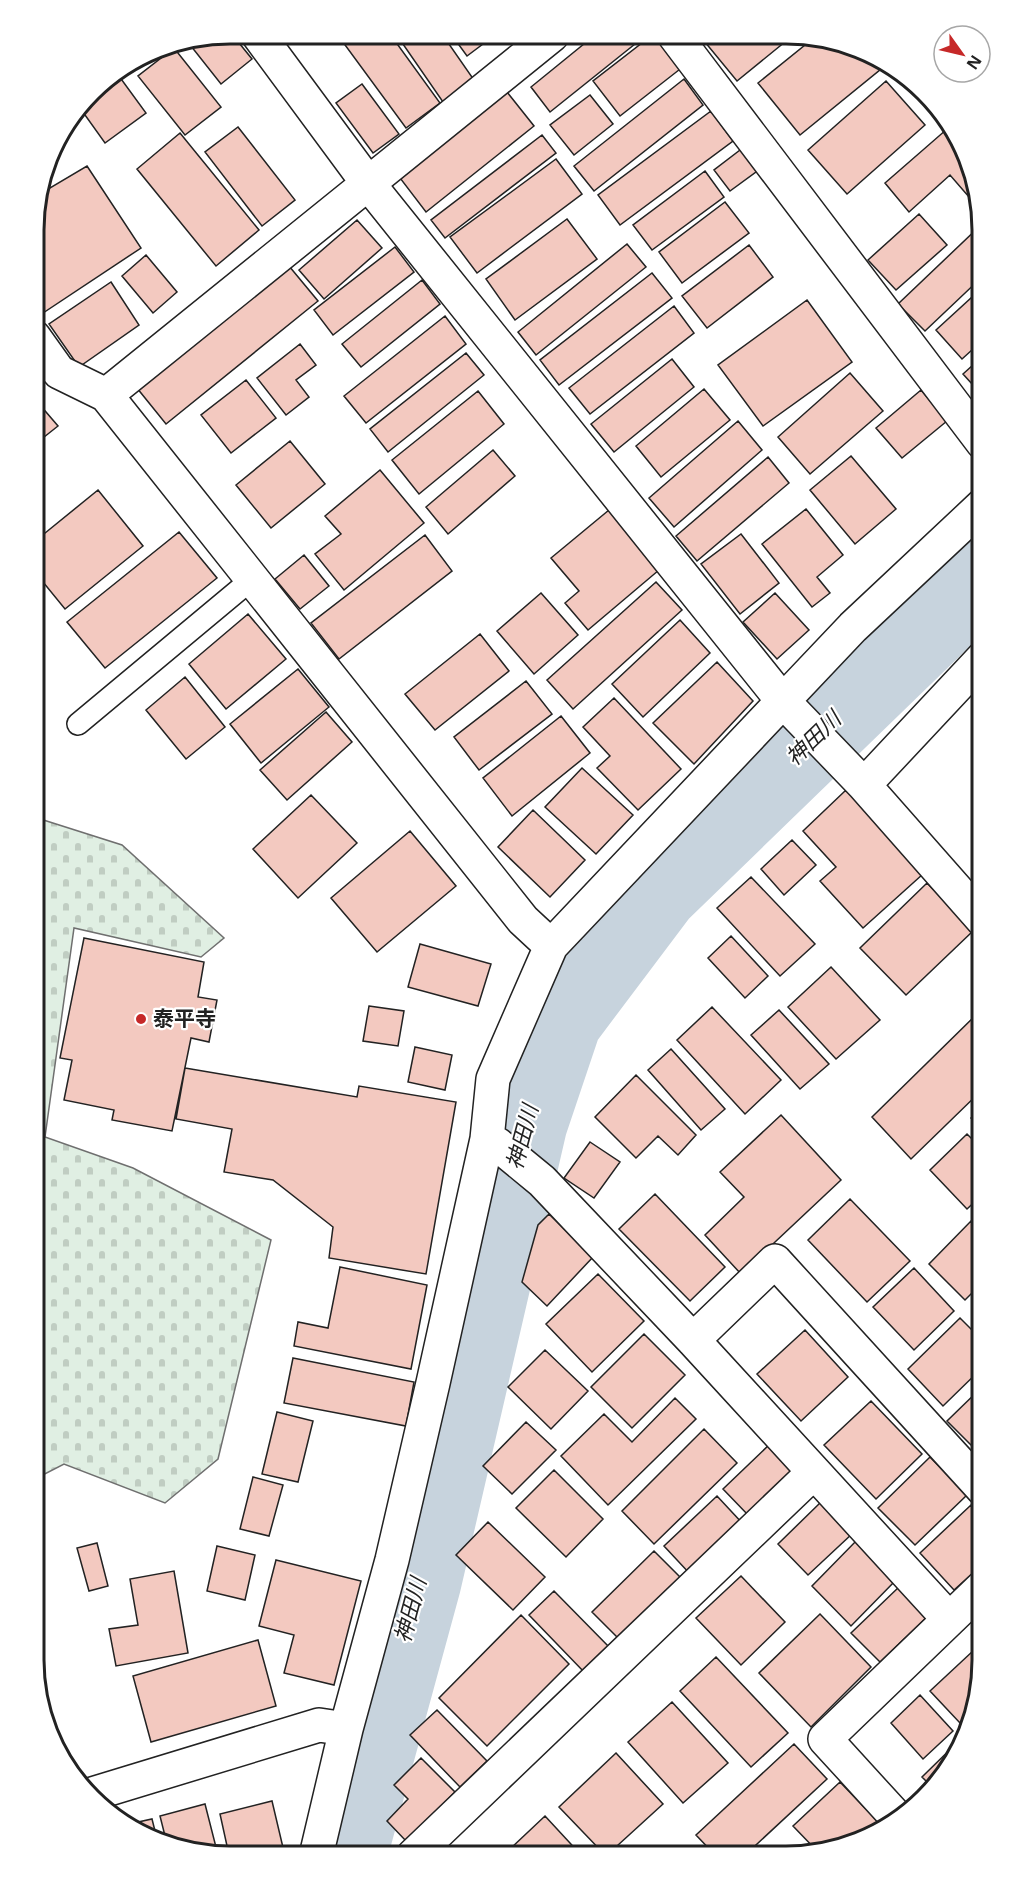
<svg xmlns="http://www.w3.org/2000/svg" width="1016" height="1890" font-family="'Open Sans','Noto Sans JP',sans-serif">
	<style>
		.cemetery { fill: url(#cemetery-stones); stroke: #6f6f6f; stroke-width: 1.5 }
		.lines { fill: none; stroke-linecap: round; stroke-linejoin: round }
		.river { stroke: #c7d3dd; stroke-width: 87 }
		.building { fill: #f3c9c0; stroke: #222; stroke-width: 1.5 }
		.lane-casing { stroke: #222; stroke-width: 24 }
		.street-casing { stroke: #222; stroke-width: 36 }
		.lane { stroke: #fff; stroke-width: 21 }
		.street { stroke: #fff; stroke-width: 33 }
		.poi-dot { fill: #c62828; stroke: #fff; stroke-width: 2 }
		.labels { text-anchor: middle; stroke-width: 4.5; stroke-linejoin: round; paint-order: stroke }
		.poi-label { font-size: 21px; font-weight: bold; fill: #222; stroke: #fff; text-anchor: start }
		.water-label { font-size: 22px; font-style: italic; fill: #222; stroke: #fff }
		.rim { fill: none; stroke: #222; stroke-width: 3 }
	</style>
	<defs>
		<pattern id="cemetery-stones" width="16" height="16" patternUnits="userSpaceOnUse" patternTransform="scale(1.5)"><rect width="16" height="16" fill="#e0efe3"/><path d="M2 7V4a2 2 0 0 1 4 0v3zM10 15v-3a2 2 0 0 1 4 0v3z" fill="#c0cdc2"/></pattern>
	</defs>
	<rect width="100%" height="100%" fill="#fff"/>
	<path class="cemetery" d="M34,817L122,845L224,938L201,957L74,928L45,1137L133,1168L271,1240L218,1459L165,1503L64,1464L33,1480Z"/>
	<g class="lines">
		<path class="river" d="M343,1856L418,1581L524,1123L559,1019L656,890L983,573"/>
	</g>
	<path class="building" d="M231,33L252,59L221,84L187,41Z
		M337,34H390L440,103L406,128Z
		M396,34H442L474,80L443,102Z
		M451,34L495,35L467,56Z
		M595,35L645,36L550,112L531,87Z
		M651,36H660L684,66L620,116L593,81Z
		M700,36L791,37L737,81Z
		M815,37H825L875,61L881,69L800,135L758,83Z
		M155,48L131,68L128,64L154,48Z
		M174,48L221,107L185,135L138,76Z
		M116,72L146,113L105,143L80,108L97,86Z
		M684,79L703,105L594,191L574,166Z
		M886,81L925,125L847,194L808,150Z
		M362,84L399,134L373,153L336,103Z
		M507,92L534,126L426,212L400,178Z
		M590,95L613,124L574,155L550,125Z
		M711,111L733,141L620,225L598,195Z
		M238,127L295,200L262,226L205,152Z
		M947,129L972,166L979,203L976,205L950,175L909,212L885,183Z
		M180,133L259,230L216,266L137,169Z
		M542,135L556,153L445,238L431,220Z
		M744,147L760,169L730,191L714,170Z
		M556,159L582,194L477,273L450,237Z
		M87,166L141,248L37,317L35,313V204L39,191L40,194Z
		M705,171L724,197L652,250L633,225Z
		M725,202L749,233L682,283L659,252Z
		M919,214L947,245L896,290L868,260Z
		M567,219L597,259L515,320L486,279Z
		M357,220L382,248L324,299L299,270Z
		M982,224L983,276L925,331L898,304Z
		M627,244L646,267L536,355L518,332Z
		M749,245L773,277L707,328L682,296Z
		M395,247L414,272L333,335L314,310Z
		M146,255L177,292L153,313L122,276Z
		M289,266L318,301L166,424L137,388Z
		M652,273L672,298L559,385L540,360Z
		M422,280L440,304L361,367L342,344Z
		M111,282L139,325L79,367L49,324Z
		M983,287V340L962,359L936,330Z
		M807,300L852,362L763,426L718,365Z
		M674,306L694,333L590,414L569,388Z
		M445,316L466,344L366,423L344,396Z
		M300,344L316,365L296,380L309,397L286,415L257,378Z
		M466,353L484,375L388,452L370,429Z
		M983,356V396L963,374Z
		M672,359L694,387L614,452L591,424Z
		M850,373L883,411L810,474L778,437Z
		M246,380L276,418L231,453L201,415Z
		M704,389L730,420L661,477L636,446Z
		M921,390L947,421L902,458L876,428Z
		M478,391L504,424L419,494L392,460Z
		M34,398L58,426L34,445Z
		M738,421L762,450L674,527L649,498Z
		M290,441L325,484L271,528L236,485Z
		M493,450L515,476L448,534L426,507Z
		M851,456L896,509L855,544L810,490Z
		M768,457L789,483L697,561L676,536Z
		M380,470L424,523L344,590L315,554L341,534L325,516Z
		M98,490L143,546L65,609L34,571V542Z
		M806,509L843,555L817,577L830,593L812,607L762,544Z
		M609,510L659,570L588,630L565,603L579,591L551,558Z
		M179,532L217,578L105,668L67,622Z
		M741,534L779,583L740,614L701,564Z
		M425,535L452,571L339,659L311,623Z
		M304,555L329,586L300,609L275,579Z
		M656,582L682,610L573,709L547,680Z
		M541,593L578,635L534,674L497,631Z
		M775,593L809,630L777,659L743,622Z
		M248,614L286,659L226,709L189,664Z
		M680,620L710,653L643,717L612,684Z
		M480,634L509,671L435,730L405,694Z
		M717,662L753,701L694,764L653,723Z
		M298,669L329,707L261,763L230,724Z
		M185,677L225,727L186,759L146,710Z
		M526,681L552,714L479,770L454,737Z
		M614,698L681,769L638,810L597,768L610,756L583,727Z
		M326,712L352,742L287,800L260,770Z
		M561,716L590,753L512,816L483,778Z
		M582,768L633,815L596,854L545,807Z
		M846,790L923,874L863,928L820,881L836,867L803,831Z
		M311,795L357,843L298,898L253,849Z
		M533,810L585,860L550,897L498,847Z
		M410,831L456,886L377,952L331,898Z
		M792,840L816,865L784,895L761,869Z
		M751,877L815,944L780,976L717,908Z
		M927,883L973,931L906,995L860,948Z
		M731,936L768,976L745,998L708,958Z
		M84,938L204,962L198,997L217,1000L209,1042L191,1038L172,1131L112,1120L114,1110L64,1100L72,1060L60,1058Z
		M420,944L491,964L478,1006L408,987Z
		M831,967L880,1020L836,1059L788,1007Z
		M369,1006L404,1011L398,1046L363,1041Z
		M712,1007L781,1080L745,1114L677,1040Z
		M779,1010L829,1064L800,1089L751,1035Z
		M980,1011L983,1014V1089L911,1159L872,1117Z
		M415,1047L452,1055L445,1090L408,1082Z
		M671,1049L725,1109L701,1130L648,1070Z
		M185,1068L357,1097L359,1086L456,1102L426,1274L329,1258L333,1227L273,1180L224,1172L232,1129L176,1119Z
		M636,1075L696,1135L678,1155L658,1136L636,1158L595,1117Z
		M983,1107V1130L971,1118Z
		M781,1115L841,1180L741,1274L705,1235L744,1197L720,1172Z
		M967,1134L983,1150V1194L967,1209L930,1170Z
		M590,1142L620,1162L594,1198L564,1178Z
		M655,1194L725,1267L690,1301L619,1229Z
		M850,1199L910,1261L867,1302L808,1240Z
		M549,1214L593,1257L547,1306L522,1282L538,1225Z
		M971,1221L983,1233V1282L965,1300L929,1264Z
		M340,1267L427,1285L411,1369L294,1346L298,1322L328,1328Z
		M914,1268L954,1311L914,1350L873,1307Z
		M598,1274L644,1321L592,1372L546,1324Z
		M983,1302V1320L974,1311Z
		M960,1318L983,1341V1367L943,1406L908,1369Z
		M805,1330L848,1377L801,1421L757,1374Z
		M644,1334L685,1375L632,1428L591,1387Z
		M545,1350L588,1391L551,1429L508,1387Z
		M293,1358L414,1382L406,1426L284,1403Z
		M983,1386V1457L947,1421Z
		M675,1398L696,1419L608,1505L561,1456L604,1414L632,1442Z
		M871,1401L922,1454L876,1499L824,1445Z
		M277,1412L313,1421L298,1482L262,1474Z
		M526,1422L556,1450L512,1494L483,1466Z
		M704,1429L737,1463L654,1544L622,1511Z
		M772,1442L798,1469L749,1516L723,1489Z
		M930,1457L967,1495L915,1545L878,1508Z
		M554,1470L603,1519L566,1557L516,1508Z
		M253,1477L283,1485L269,1536L240,1529Z
		M717,1496L744,1525L691,1575L664,1546Z
		M822,1501L853,1533L808,1575L778,1544Z
		M971,1505L983,1517V1564L954,1590L920,1553Z
		M488,1522L545,1577L513,1610L456,1555Z
		M857,1540L896,1580L851,1626L812,1586Z
		M97,1543L108,1586L89,1591L77,1548Z
		M217,1546L255,1555L245,1600L207,1591Z
		M654,1551L683,1580L622,1642L592,1612Z
		M276,1560L361,1581L334,1685L284,1673L294,1635L259,1626Z
		M174,1571L188,1653L116,1666L109,1629L138,1625L130,1579Z
		M741,1576L785,1622L741,1665L696,1618Z
		M900,1586L929,1615L880,1662L851,1633Z
		M554,1591L611,1649L585,1673L529,1615Z
		M820,1614L871,1667L811,1727L759,1673Z
		M521,1615L569,1664L487,1746L439,1698Z
		M258,1640L276,1706L151,1742L133,1676Z
		M974,1650L983,1660V1674L975,1709L960,1723L930,1691Z
		M716,1657L788,1733L751,1767L680,1691Z
		M920,1695L953,1731L923,1759L891,1723Z
		M672,1702L728,1763L683,1803L628,1742Z
		M437,1710L487,1761L460,1787L410,1735Z
		M969,1731L943,1780L934,1789L922,1777Z
		M794,1744L827,1779L743,1857H717L696,1835Z
		M616,1753L663,1804L606,1856L559,1807Z
		M421,1758L455,1792L406,1841L387,1821L408,1799L394,1785Z
		M840,1782L884,1828L850,1846L818,1852L793,1826Z
		M272,1801L285,1856L229,1855L220,1814Z
		M205,1804L218,1855H203L166,1840L160,1816Z
		M545,1816L582,1856H517L510,1849Z
		M152,1819L156,1835L129,1824Z"/>
	<g class="lines">
		<g class="lane-casing">
			<path id="lane" d="M78,724L252,579"/>
		</g>
		<g class="street-casing">
			<path id="street" d="M257,33L367,182L782,700L864,785L983,920
				M675,36L983,443
				M34,337L59,372L106,395L523,920L551,946
				M106,395C255,275 403,154 552,35
				M864,785L983,658
				M487,1139L497,1144L542,1181L693,1340L949,1619
				M693,1340L775,1261L983,1489
				M89,1795L319,1725L346,1729
				M899,1820L825,1739L983,1587
				M316,1856L346,1729L392,1560L433,1383L487,1139L493,1079L551,946L853,627L983,505
				M413,1856L814,1472"/>
		</g>
		<use href="#lane" class="lane"/>
		<use href="#street" class="street"/>
	</g>
	<circle class="poi-dot" cx="141" cy="1019" r="6"/>
	<g class="labels">
		<g class="poi-label">
			<text x="153" y="1026">泰平寺</text>
		</g>
		<g class="water-label">
			<text transform="translate(813 738) rotate(-44)" y="8">神田川</text>
			<text transform="translate(522 1137) rotate(-75)" y="8">神田川</text>
			<text transform="translate(410 1610) rotate(-75)" y="8">神田川</text>
		</g>
	</g>
	<path d="M0 0H1016V1890H0ZM230 44H786A186 186 0 0 1 972 230V1660A186 186 0 0 1 786 1846H230A186 186 0 0 1 44 1660V230A186 186 0 0 1 230 44Z" fill="#fff" fill-rule="evenodd"/>
	<path class="rim" d="M230 44H786A186 186 0 0 1 972 230V1660A186 186 0 0 1 786 1846H230A186 186 0 0 1 44 1660V230A186 186 0 0 1 230 44Z"/>
	<g transform="translate(962 54) rotate(124)"><circle r="28" fill="#ffffff" stroke="#a7a7a7" stroke-width="1.5"/>
	<path d="M0-4.5L10 22L0 15L-10 22Z" fill="#c62828"/>
	<text y="-9" font-size="16" font-weight="bold" text-anchor="middle" fill="#222222">N</text>
	</g>
</svg>
